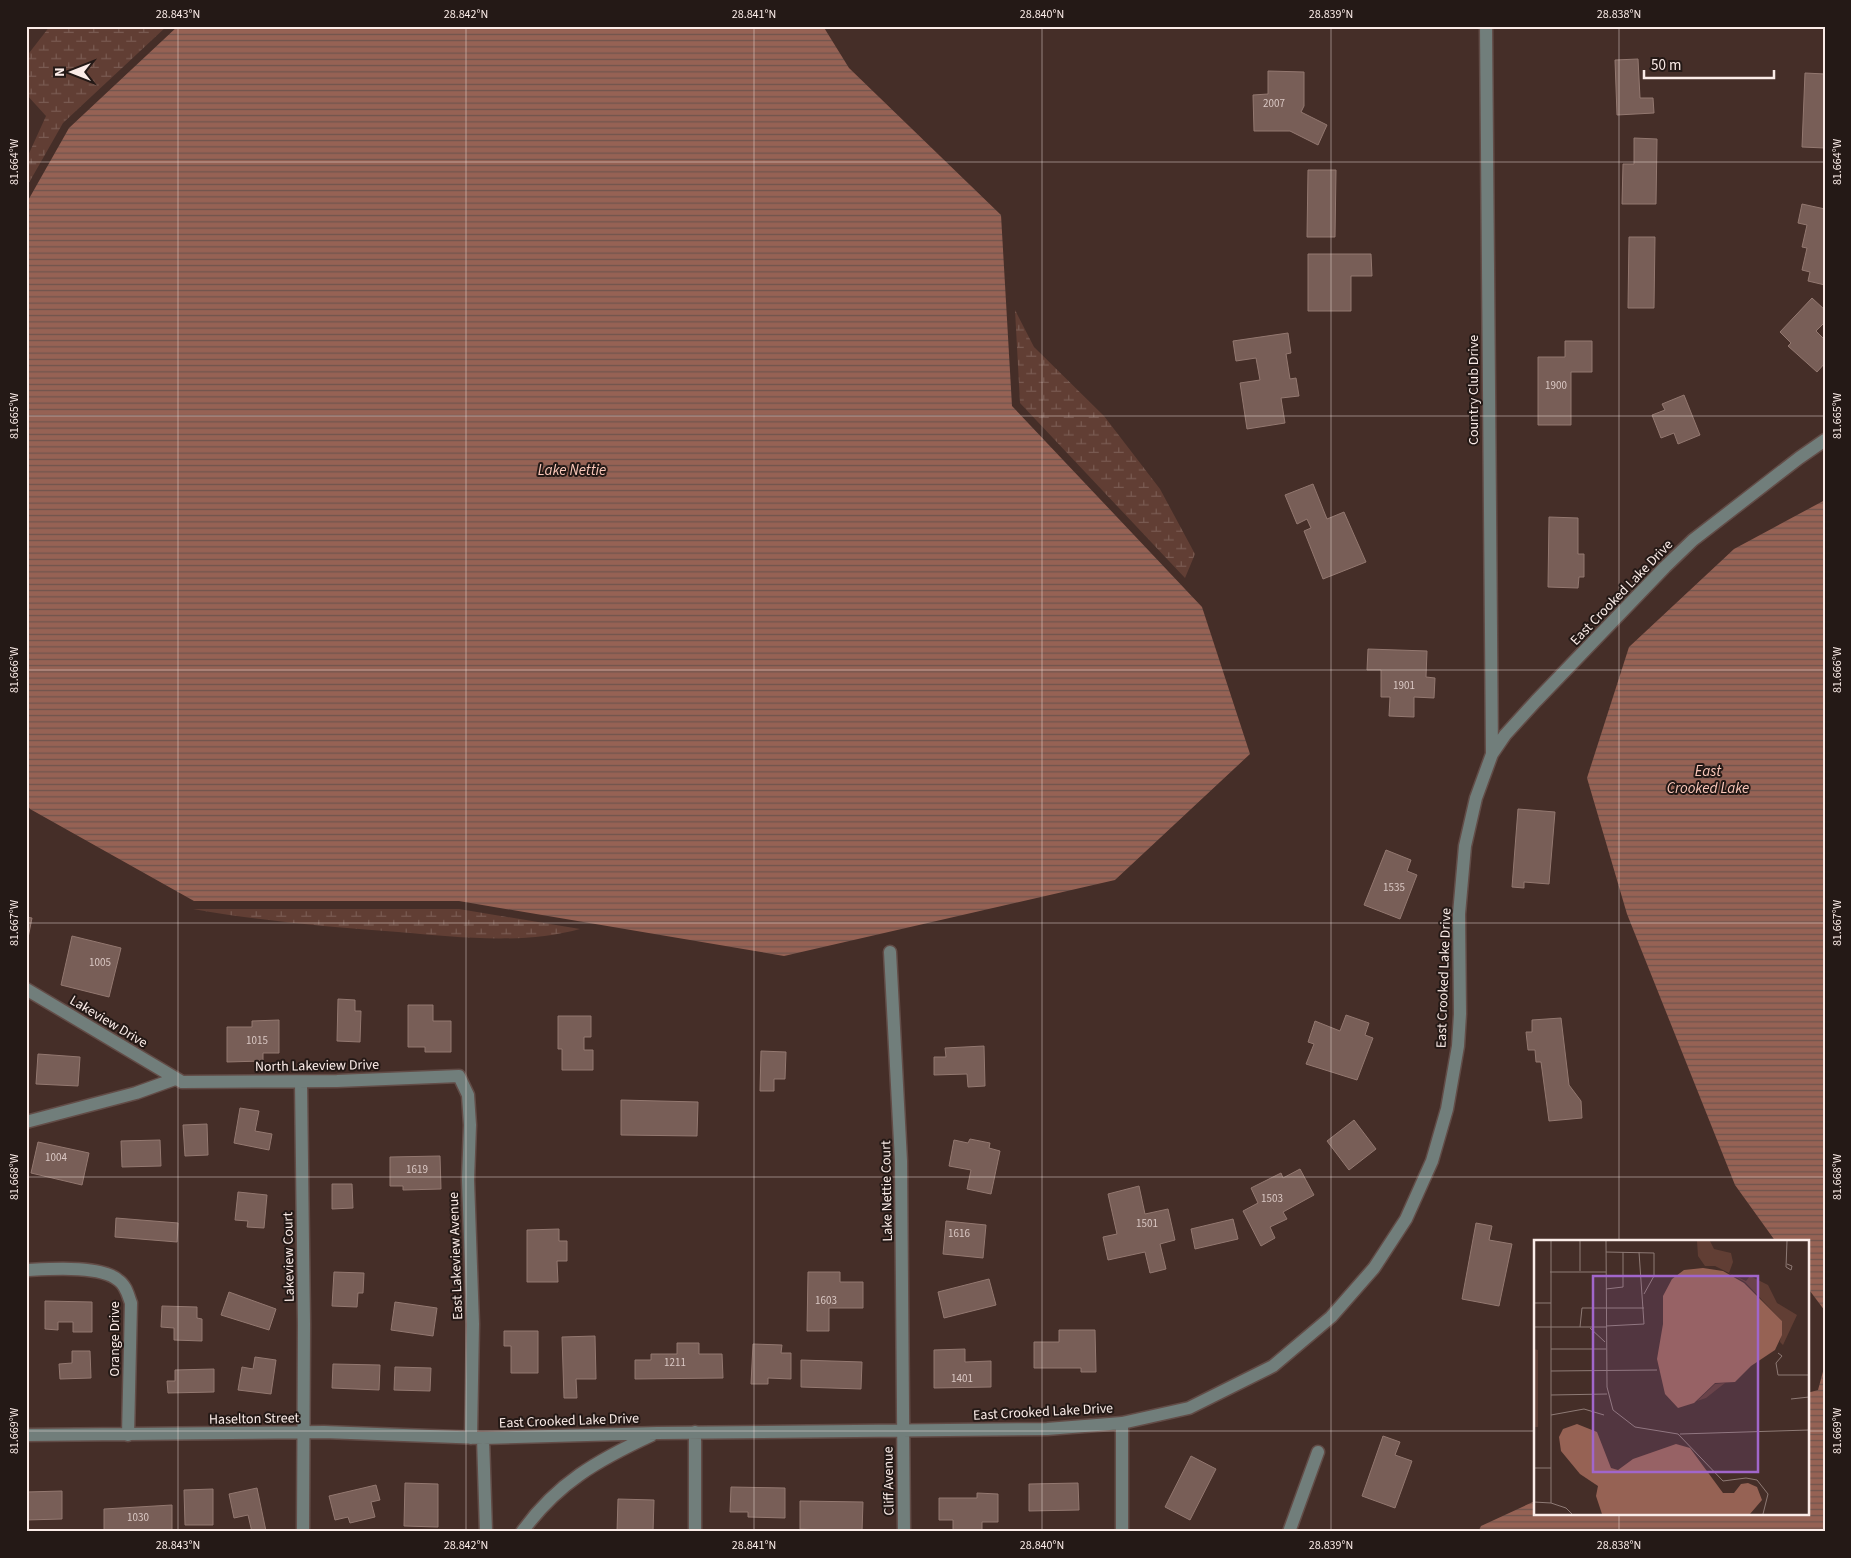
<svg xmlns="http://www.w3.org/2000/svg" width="1851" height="1558" font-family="'Source Sans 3',sans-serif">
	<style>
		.wetland { fill: url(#wetland-marsh) }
		.water { fill: url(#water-rules) }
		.building { fill: #785e57; stroke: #937870 }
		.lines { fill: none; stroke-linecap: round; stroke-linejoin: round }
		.minor-casing { stroke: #624c47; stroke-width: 15 }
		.minor { stroke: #717e7b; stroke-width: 12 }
		.ticks { fill: none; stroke: #fbece8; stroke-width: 1; stroke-opacity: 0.45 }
		.labels { text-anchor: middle; stroke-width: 4; stroke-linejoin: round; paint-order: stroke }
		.number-label { font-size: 11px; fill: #dac8c4 }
		.street-label { font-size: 14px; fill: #fbece8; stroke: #241916 }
		.water-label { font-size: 15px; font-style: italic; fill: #fbc8ba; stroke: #241916 }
		.inset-road { fill: none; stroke: #8e7a75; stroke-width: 1 }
		.view { fill: #a166cb; fill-opacity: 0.15; stroke: #a166cb; stroke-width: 2.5 }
		.inset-edge { fill: none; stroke: #fbece8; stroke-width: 2.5 }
		.neatline { fill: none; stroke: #fbece8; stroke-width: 2 }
		.ticks-label { font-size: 12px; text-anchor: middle; fill: #fbece8 }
	</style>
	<defs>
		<pattern id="wetland-marsh" width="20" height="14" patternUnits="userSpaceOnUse" patternTransform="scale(1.25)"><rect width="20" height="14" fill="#613e34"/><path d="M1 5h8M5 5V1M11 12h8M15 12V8" fill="none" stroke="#795a51"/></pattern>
		<pattern id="water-rules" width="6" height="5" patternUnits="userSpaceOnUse" patternTransform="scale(1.25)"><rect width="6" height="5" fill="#966254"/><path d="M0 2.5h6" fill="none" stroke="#70544d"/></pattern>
	</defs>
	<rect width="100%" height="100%" fill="#452e28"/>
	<path class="wetland" d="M50,26H167L63,123L26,188V160L46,116L26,94V57Z
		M1015,310L1034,347L1104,416L1160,489L1195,554L1185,578L1020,403Z
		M193,909H459L580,929C522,945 457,937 398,932C330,927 261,921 193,909Z"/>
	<path class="water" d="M178,26H823L849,68L1001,215L1012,406L1202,607L1250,754L1115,880L784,956L459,901H194L30,809L26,803V204L69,128Z
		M1825,500V1311L1807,1287V1242H1776L1735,1185L1627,914L1587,778L1629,647L1734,549Z
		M1825,1364V1532H1478L1481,1526L1535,1501V1514H1807V1393L1818,1390Z"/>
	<path class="building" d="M1638,59L1640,98H1653L1654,113L1617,115L1615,60Z
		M1268,71L1304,72V106L1301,112L1327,125L1318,145L1290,131H1254L1253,95L1268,94Z
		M1805,73L1825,74V148L1802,147Z
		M1634,138L1657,139L1656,204H1622L1623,164H1634Z
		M1308,170H1336L1335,237H1307Z
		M1802,204L1825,209V285L1808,281L1810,272L1802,270L1807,248L1802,247L1807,225L1798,223Z
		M1629,237H1655L1654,308H1628Z
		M1308,254H1371L1372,276H1351V311H1308Z
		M1812,298L1825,310V322L1816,331L1825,340V363L1817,372L1788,346L1791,343L1780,332Z
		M1288,333L1291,353L1286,354L1290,379L1296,378L1299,396L1281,398L1285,423L1247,429L1240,383L1260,380L1256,358L1236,361L1233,341Z
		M1565,341H1592V372H1571V425H1538V357H1565Z
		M1684,395L1700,435L1678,444L1674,433L1661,438L1652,415L1665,410L1662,404Z
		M1313,484L1327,519L1344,512L1366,562L1323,579L1304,531L1311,528L1307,519L1297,524L1285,495Z
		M1549,517L1578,518V554H1584V577H1579L1578,588L1548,587Z
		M1368,649L1427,651L1426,677L1435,678L1434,698L1414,697V717L1389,716L1390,697H1381V670H1367Z
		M1518,809L1555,812L1549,884L1524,882V888L1512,887Z
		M1386,850L1411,860L1407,871L1417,875L1400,919L1364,905Z
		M26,917L32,918L26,948Z
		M72,936L121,948L109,997L61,985Z
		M338,999L355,1000V1011H361L360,1042L337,1041Z
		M408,1005H433V1021H451V1052H425V1047H408Z
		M1346,1015L1369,1023L1365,1035L1373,1038L1357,1080L1306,1064L1314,1044L1308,1042L1315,1021L1340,1031Z
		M558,1016H591V1037H584V1050H593V1070H562V1049H558Z
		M1561,1018L1569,1085L1581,1101L1582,1118L1549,1121L1541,1062H1536L1535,1050H1528L1526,1032H1532V1020Z
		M279,1020V1053H263V1061L227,1062V1027H252V1021Z
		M984,1046L985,1086L968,1087L967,1074L934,1075V1057H946L945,1048Z
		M761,1051L786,1052L785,1079H774V1091H760Z
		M38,1054L80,1057L78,1086L36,1084Z
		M621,1100L698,1102L697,1136L621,1135Z
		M240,1108L259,1111L255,1131L272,1134L269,1150L234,1143Z
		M1354,1120L1376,1149L1349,1170L1327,1141Z
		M207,1124L208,1155L185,1156L183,1125Z
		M970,1139L990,1143L989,1148L1000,1151L991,1194L967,1189L971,1170L949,1166L954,1140L968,1143Z
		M160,1140L161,1166L122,1167L121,1141Z
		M38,1142L89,1153L82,1185L31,1173Z
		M440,1156L441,1189L403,1190V1186H390V1157Z
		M1300,1169L1314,1195L1283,1212L1287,1219L1270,1227L1275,1238L1261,1246L1243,1211L1258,1203L1251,1188L1281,1173L1283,1178Z
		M332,1184H352L353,1208L332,1209Z
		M1139,1186L1145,1214L1168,1209L1175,1240L1160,1244L1166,1269L1150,1273L1145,1252L1108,1260L1103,1237L1117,1234L1108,1194Z
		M238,1192L267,1195L264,1228L247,1227L248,1221L235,1220Z
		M116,1218L178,1223L177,1242L115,1237Z
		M1233,1219L1238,1239L1195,1249L1191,1229Z
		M946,1221L986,1225L983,1258L943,1254Z
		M1476,1223L1492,1226L1489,1240L1512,1244L1499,1306L1462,1299Z
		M559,1229V1241H567V1261H557L558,1282H527V1230Z
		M334,1272L364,1273L363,1293H358L357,1307L332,1306Z
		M808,1272H840V1282H863V1308H829V1331H807Z
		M989,1279L996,1305L944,1318L938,1292Z
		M229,1292L276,1309L269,1330L221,1315Z
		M45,1301L92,1302V1332H73V1322H58V1330L45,1329Z
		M395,1302L437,1308L433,1336L391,1330Z
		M162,1306L197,1307V1318L202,1319V1341L174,1340V1328L161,1327Z
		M1059,1330H1095L1096,1372H1081V1368H1034V1342H1059Z
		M504,1331H538V1373H511V1346H504Z
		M595,1336L596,1379H576L577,1398H564L562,1337Z
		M677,1343H699V1354H722L723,1378L635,1379V1360H651V1354H677Z
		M753,1344L782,1345L781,1353H791V1379L768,1378V1384H751Z
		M965,1349V1362L991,1361V1387L934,1388V1350Z
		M72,1351H90L91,1378L60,1379L59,1364L72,1363Z
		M255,1357L276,1360L271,1394L238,1390L242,1367L253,1369Z
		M801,1360L862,1362L861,1389L801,1387Z
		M333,1364L380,1365L379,1390L332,1388Z
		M395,1367L431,1368L430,1391L394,1390Z
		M214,1369V1392L168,1393L167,1381H175V1370Z
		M1383,1436L1400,1442L1395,1455L1412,1461L1395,1508L1362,1496Z
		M1191,1456L1216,1469L1190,1520L1165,1507Z
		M405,1483L438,1484V1527L404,1526Z
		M1078,1483L1079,1510L1029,1511V1484Z
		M376,1485L380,1500L371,1502L375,1517L350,1523L348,1517L335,1520L329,1496Z
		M731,1487L785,1488V1518L748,1517V1512H730Z
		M257,1488L266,1531L252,1532L248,1515L234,1518L229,1494Z
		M213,1489V1525H185L184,1490Z
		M62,1491V1519L26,1520V1492Z
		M977,1493L998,1494V1522H982V1531H953V1520H939V1498H977Z
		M618,1499L654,1500L653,1532H617Z
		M800,1501L863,1502L862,1532L800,1529Z
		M172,1505V1532H104V1509Z"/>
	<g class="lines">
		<g class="minor-casing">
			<path id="minor" d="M1486,26L1492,754
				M890,952L901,1161L904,1532
				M26,989L182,1082L337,1081L459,1076L468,1095L470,1125L468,1180L473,1324L471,1438
				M301,1082L304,1324L303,1532
				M26,1122L136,1093L175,1079
				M26,1270C49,1269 101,1265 118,1280C126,1285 128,1295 131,1303L128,1435
				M1122,1423V1532
				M26,1435L324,1432L483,1438L657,1433L1047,1429L1122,1423L1189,1408L1273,1366L1331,1317L1374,1268L1406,1219L1432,1161L1447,1109L1458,1046L1460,1014L1459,914L1465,846L1476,798L1492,754L1505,735L1536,701L1665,567L1693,540L1799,458L1825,440
				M483,1438L486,1532
				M522,1532C557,1483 598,1460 652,1435
				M695,1532V1432
				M1289,1532L1318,1452"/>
		</g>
		<use href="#minor" class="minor"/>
	</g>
	<path class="ticks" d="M178,26V1532M466,26V1532M754,26V1532M1042,26V1532M1331,26V1532M1619,26V1242M26,162H1825M26,416H1825M26,670H1825M26,923H1825M26,1177H1825M26,1431H1535M1807,1431H1825M1619,1514V1532"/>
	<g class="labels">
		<g class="number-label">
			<text x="1274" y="107">2007</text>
			<text x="1556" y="389">1900</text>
			<text x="1404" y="689">1901</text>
			<text x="1394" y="891">1535</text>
			<text x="100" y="966">1005</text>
			<text x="257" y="1044">1015</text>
			<text x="56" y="1161">1004</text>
			<text x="417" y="1173">1619</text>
			<text x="1272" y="1202">1503</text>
			<text x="1147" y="1227">1501</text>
			<text x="959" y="1237">1616</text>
			<text x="826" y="1304">1603</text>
			<text x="675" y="1366">1211</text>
			<text x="962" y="1382">1401</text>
			<text x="138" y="1521">1030</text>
		</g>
		<g class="street-label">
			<text transform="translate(1473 390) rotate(-90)" y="5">Country Club Drive</text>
			<text transform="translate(1621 592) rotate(-46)" y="5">East Crooked Lake Drive</text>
			<text transform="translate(1443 978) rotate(-88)" y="5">East Crooked Lake Drive</text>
			<text transform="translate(109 1021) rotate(31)" y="5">Lakeview Drive</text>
			<text transform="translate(317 1065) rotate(-1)" y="5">North Lakeview Drive</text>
			<text transform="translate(886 1191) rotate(-91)" y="5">Lake Nettie Court</text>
			<text transform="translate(455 1256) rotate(-92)" y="5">East Lakeview Avenue</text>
			<text transform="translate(288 1257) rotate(-91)" y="5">Lakeview Court</text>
			<text transform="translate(114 1339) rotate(-90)" y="5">Orange Drive</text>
			<text transform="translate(1043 1411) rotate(-3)" y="5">East Crooked Lake Drive</text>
			<text transform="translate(254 1418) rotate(-1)" y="5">Haselton Street</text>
			<text transform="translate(569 1420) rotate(-2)" y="5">East Crooked Lake Drive</text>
			<text transform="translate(888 1481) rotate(-91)" y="5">Cliff Avenue</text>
		</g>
		<g class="water-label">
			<text x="572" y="475">Lake Nettie</text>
			<text x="1708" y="776">East<tspan x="1708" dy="17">Crooked Lake</tspan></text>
		</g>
	</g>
	<g transform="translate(1534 1240)">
		<rect width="275" height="275" fill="#452e28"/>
		<path d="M163,1H176L180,9L197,13L199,22L195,33L181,26H171L164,16ZM0,109L4,110V187H0Z" fill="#613e34"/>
		<path d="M193,32L212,41L216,36L234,45L243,63L263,75L249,105L246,102L248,81L211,42ZM191,143L172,158L163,161L181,144Z" fill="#613e34"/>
		<path d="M169,28L189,31L210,43L248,81V95L241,110L217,126L201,142L181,143L160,163L144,168L131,154L123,119L129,84V56L138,39L150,30ZM43,184L63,192L77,228L84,230L99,219L142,204L156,208L189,253H200L207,244L214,243L223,247L228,260L216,274H68L62,256L64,246L46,234L27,211L25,197L29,189Z" fill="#966254"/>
		<path class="inset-road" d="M17,1V263M46,1V31M72,1L73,147L79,170L101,187L144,194L189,241L212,238L223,240L234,254L229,274M253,1L252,27L257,30L258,26L253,24M72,12L120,13V36L110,54M16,32H72M72,49L89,47V12M0,63H17M72,86L110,84L105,12M0,87H72M46,87L48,68H110M56,88L71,102M17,109H72M244,113L248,116L242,123L244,135H275M17,131L123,130M17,155L73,154M257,159L275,157M17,175L50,169L70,175M146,194L275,190M0,228H17M0,262L17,263M17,263L32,268L38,274"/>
		<path class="view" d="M59,36H224V232H59Z"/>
		<rect width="275" height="275" class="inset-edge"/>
	</g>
	<rect width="1851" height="1558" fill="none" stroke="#241916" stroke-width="55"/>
	<g transform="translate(72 72) rotate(270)" stroke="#241916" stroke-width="4" paint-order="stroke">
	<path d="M0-4L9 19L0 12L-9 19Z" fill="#fbece8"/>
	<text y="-8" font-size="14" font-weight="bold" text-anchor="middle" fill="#fbece8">N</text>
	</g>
	<path d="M1644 70v8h130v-8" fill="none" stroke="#fbece8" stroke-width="2.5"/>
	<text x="1651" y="70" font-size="15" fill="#fbece8" stroke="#241916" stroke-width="4" paint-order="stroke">50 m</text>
	<rect x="28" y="28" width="1796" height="1502" class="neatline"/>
	<g class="ticks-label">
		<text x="178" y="18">28.843°N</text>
		<text x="466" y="18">28.842°N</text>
		<text x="754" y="18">28.841°N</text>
		<text x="1042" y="18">28.840°N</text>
		<text x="1331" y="18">28.839°N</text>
		<text x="1619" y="18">28.838°N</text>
		<text transform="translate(1837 162) rotate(-90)" y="4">81.664°W</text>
		<text transform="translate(14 162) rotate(-90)" y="4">81.664°W</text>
		<text transform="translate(1837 416) rotate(-90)" y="4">81.665°W</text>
		<text transform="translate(14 416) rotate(-90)" y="4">81.665°W</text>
		<text transform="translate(1837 670) rotate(-90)" y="4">81.666°W</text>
		<text transform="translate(14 670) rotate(-90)" y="4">81.666°W</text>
		<text transform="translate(1837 923) rotate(-90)" y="4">81.667°W</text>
		<text transform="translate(14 923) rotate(-90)" y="4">81.667°W</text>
		<text transform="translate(1837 1177) rotate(-90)" y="4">81.668°W</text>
		<text transform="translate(14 1177) rotate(-90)" y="4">81.668°W</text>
		<text transform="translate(1837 1431) rotate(-90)" y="4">81.669°W</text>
		<text transform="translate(14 1431) rotate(-90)" y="4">81.669°W</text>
		<text x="178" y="1549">28.843°N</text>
		<text x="466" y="1549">28.842°N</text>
		<text x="754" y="1549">28.841°N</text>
		<text x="1042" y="1549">28.840°N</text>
		<text x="1331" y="1549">28.839°N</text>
		<text x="1619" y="1549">28.838°N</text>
	</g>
</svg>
